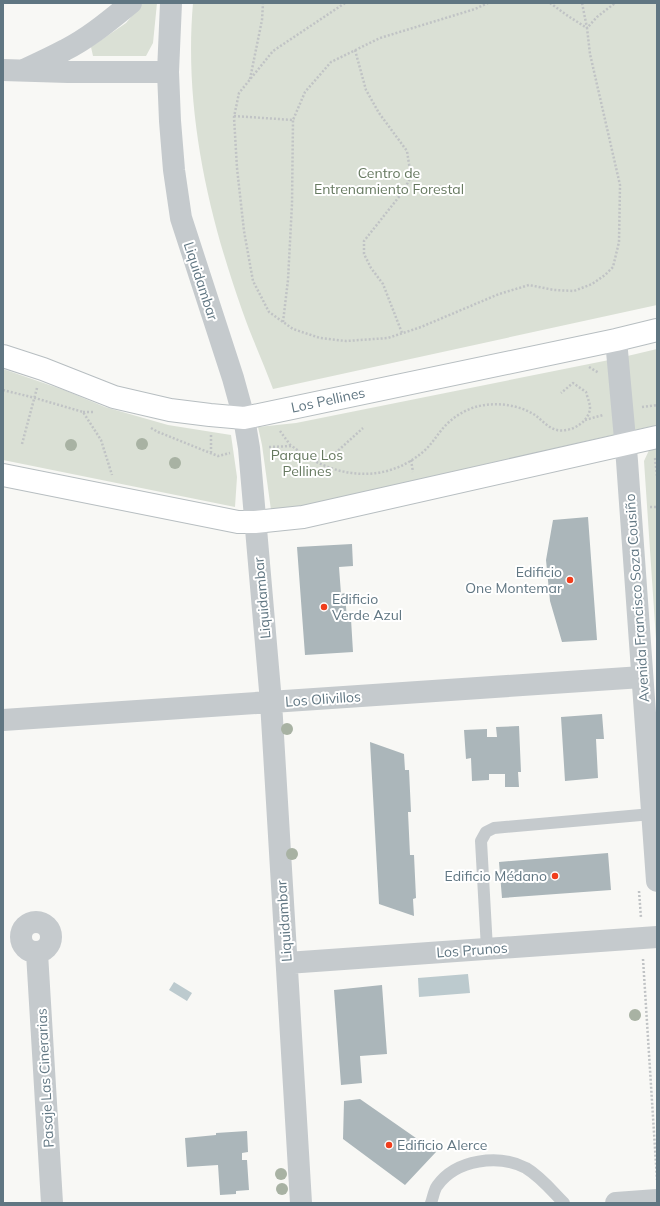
<svg xmlns="http://www.w3.org/2000/svg" width="660" height="1206" font-family="Mulish,sans-serif">
	<style>
		.green { fill: #dae0d5 }
		.water { fill: #bccace }
		.building { fill: #abb6ba }
		.lines { fill: none; stroke-linecap: round; stroke-linejoin: round }
		.secondary-casing { stroke: #b7bec1; stroke-width: 24 }
		.path { stroke: #c0c3c5; stroke-width: 2.5; stroke-dasharray: 2 2; stroke-linecap: butt }
		.service { stroke: #c5cacd; stroke-width: 12 }
		.minor { stroke: #c5cacd; stroke-width: 22 }
		.tertiary { stroke: #c5cacd; stroke-width: 22 }
		.secondary { stroke: #fff; stroke-width: 22 }
		.tree { fill: #a8b2a3 }
		.poi-dot { fill: #f03d1c; stroke: #fff; stroke-width: 1.5 }
		.labels { text-anchor: middle; stroke-width: 4; stroke-linejoin: round; paint-order: stroke }
		.park-label { font-size: 14px; fill: #667960; stroke: #fff }
		.street-label { font-size: 14px; fill: #607682; stroke: #fff }
		.poi-label { font-size: 14px; fill: #607682; stroke: #fff; text-anchor: end }
	</style>
	<rect width="100%" height="100%" fill="#f8f8f5"/>
	<path class="green" d="M143,3H157L153,43L146,56H93L91,47L126,23Z
		M193,3H657V305L273,389C263,362 251,336 242,310C207,211 184,107 193,3Z
		M657,349V425L301,506L271,510L262,445L258,427L296,423L619,358Z
		M3,369L64,390L105,407L168,425L231,435L237,477L235,507L3,460Z
		M657,445V654L644,461L651,446Z"/>
	<path class="water" d="M468,974L470,993L419,997L418,978Z
		M174,982L192,993L187,1001L169,990Z"/>
	<path class="building" d="M588,517L597,640L562,642L550,601L546,560L553,520Z
		M352,544L353,566L339,567L341,594L345,593L347,620L351,619L353,652L305,655L297,547Z
		M602,714L604,739H596L598,778L565,781L561,717Z
		M519,726L521,772H518L519,787H505V774H489V780L472,781L471,758L466,759L464,730L487,729V737H497L496,727Z
		M370,742L404,754L405,770H409L411,812H408L410,855H414L416,898L413,899L414,916L379,904Z
		M608,853L611,890L502,898L499,862Z
		M382,985L387,1054L360,1056L362,1083L341,1085L334,990Z
		M360,1099L436,1152L405,1185L343,1139L344,1101Z
		M247,1131L248,1152L242,1153V1160H247L249,1190L236,1191V1194L220,1195L218,1165L187,1167L185,1138L216,1135V1133Z"/>
	<g class="lines">
		<g class="secondary-casing">
			<path id="secondary" d="M3,356L43,369L114,397L170,410L210,415L244,418L616,340L657,330
				M3,475L238,522H255L303,517L657,437"/>
		</g>
		<path class="path" d="M345,3L273,51L239,93L234,117L237,168L244,231L253,281L269,312L293,329L320,338L346,341L388,338L421,327L499,294L529,285L554,290L574,291L592,284L605,275L613,267L619,242L620,185L590,54L587,28L597,17L615,3
			M550,3L568,16L587,28L582,3
			M355,50L366,90L379,113L407,151L411,177L402,193L364,241V254L371,268L383,284L402,333
			M250,79L262,20L263,3
			M234,116L293,120L305,92L331,62L380,38L475,9L488,3
			M283,322L288,280L292,204L293,120
			M589,367L599,373
			M3,390L35,398L83,412L101,440L112,475
			M642,407L657,405
			M83,412H94
			M585,420L603,415
			M151,428L158,432L218,456L230,453
			M280,431L291,446
			M211,435V452
			M22,444L37,388
			M269,447L292,446C331,478 384,486 424,451C432,444 437,435 444,427C453,417 466,409 479,406C498,402 519,405 535,415C542,420 548,428 557,430C570,433 591,422 590,406C589,401 587,396 586,392L573,383L561,393
			M655,458L657,476
			M313,460L331,457L363,428
			M411,460L413,472
			M650,507H657
			M639,891L641,918
			M643,959L657,1180"/>
		<path class="service" d="M487,949L481,841L486,832L494,828L652,814
			M431,1203C433,1198 434,1190 437,1186C456,1159 499,1154 526,1168C541,1177 552,1191 564,1203"/>
		<path class="minor" d="M171,3L168,72L170,121L174,170L181,218L233,378L244,418L249,448L271,702L301,1203
			M26,69C39,63 52,57 65,50C89,38 110,20 131,3
			M3,70L68,72H168
			M3,720L642,677
			M21 937a15 15 0 1 1 30 0a15 15 0 1 1-30 0Z
			M37,953L52,1203
			M287,963L657,937
			M616,1203L657,1200"/>
		<path class="tertiary" d="M616,340L627,461L657,881"/>
		<use href="#secondary" class="secondary"/>
	</g>
	<g class="tree">
		<circle cx="142" cy="444" r="6"/>
		<circle cx="71" cy="445" r="6"/>
		<circle cx="175" cy="463" r="6"/>
		<circle cx="287" cy="729" r="6"/>
		<circle cx="292" cy="854" r="6"/>
		<circle cx="635" cy="1015" r="6"/>
		<circle cx="281" cy="1174" r="6"/>
		<circle cx="282" cy="1189" r="6"/>
	</g>
	<g class="poi-dot">
		<circle cx="570" cy="580" r="4"/>
		<circle cx="324" cy="607" r="4"/>
		<circle cx="555" cy="876" r="4"/>
		<circle cx="389" cy="1145" r="4"/>
	</g>
	<g class="labels">
		<g class="park-label">
			<text x="389" y="178">Centro de<tspan x="389" dy="16">Entrenamiento Forestal</tspan></text>
			<text x="307" y="460">Parque Los<tspan x="307" dy="16">Pellines</tspan></text>
		</g>
		<g class="street-label">
			<text transform="translate(201 281) rotate(72)" y="5">Liquidambar</text>
			<text transform="translate(328 400) rotate(-12)" y="5">Los Pellines</text>
			<text transform="translate(262 598) rotate(-95)" y="5">Liquidambar</text>
			<text transform="translate(637 598) rotate(-94)" y="5">Avenida Francisco Soza Cousiño</text>
			<text transform="translate(323 699) rotate(-4)" y="5">Los Olivillos</text>
			<text transform="translate(284 921) rotate(-94)" y="5">Liquidambar</text>
			<text transform="translate(472 950) rotate(-4)" y="5">Los Prunos</text>
			<text transform="translate(45 1078) rotate(-93)" y="5">Pasaje Las Cinerarias</text>
		</g>
		<g class="poi-label">
			<text x="562" y="577">Edificio<tspan x="562" dy="16">One Montemar</tspan></text>
			<text x="332" y="604" text-anchor="start">Edificio<tspan x="332" dy="16">Verde Azul</tspan></text>
			<text x="547" y="881">Edificio Médano</text>
			<text x="397" y="1150" text-anchor="start">Edificio Alerce</text>
		</g>
	</g>
	<rect width="660" height="1206" fill="none" stroke="#607682" stroke-width="8"/>
</svg>
